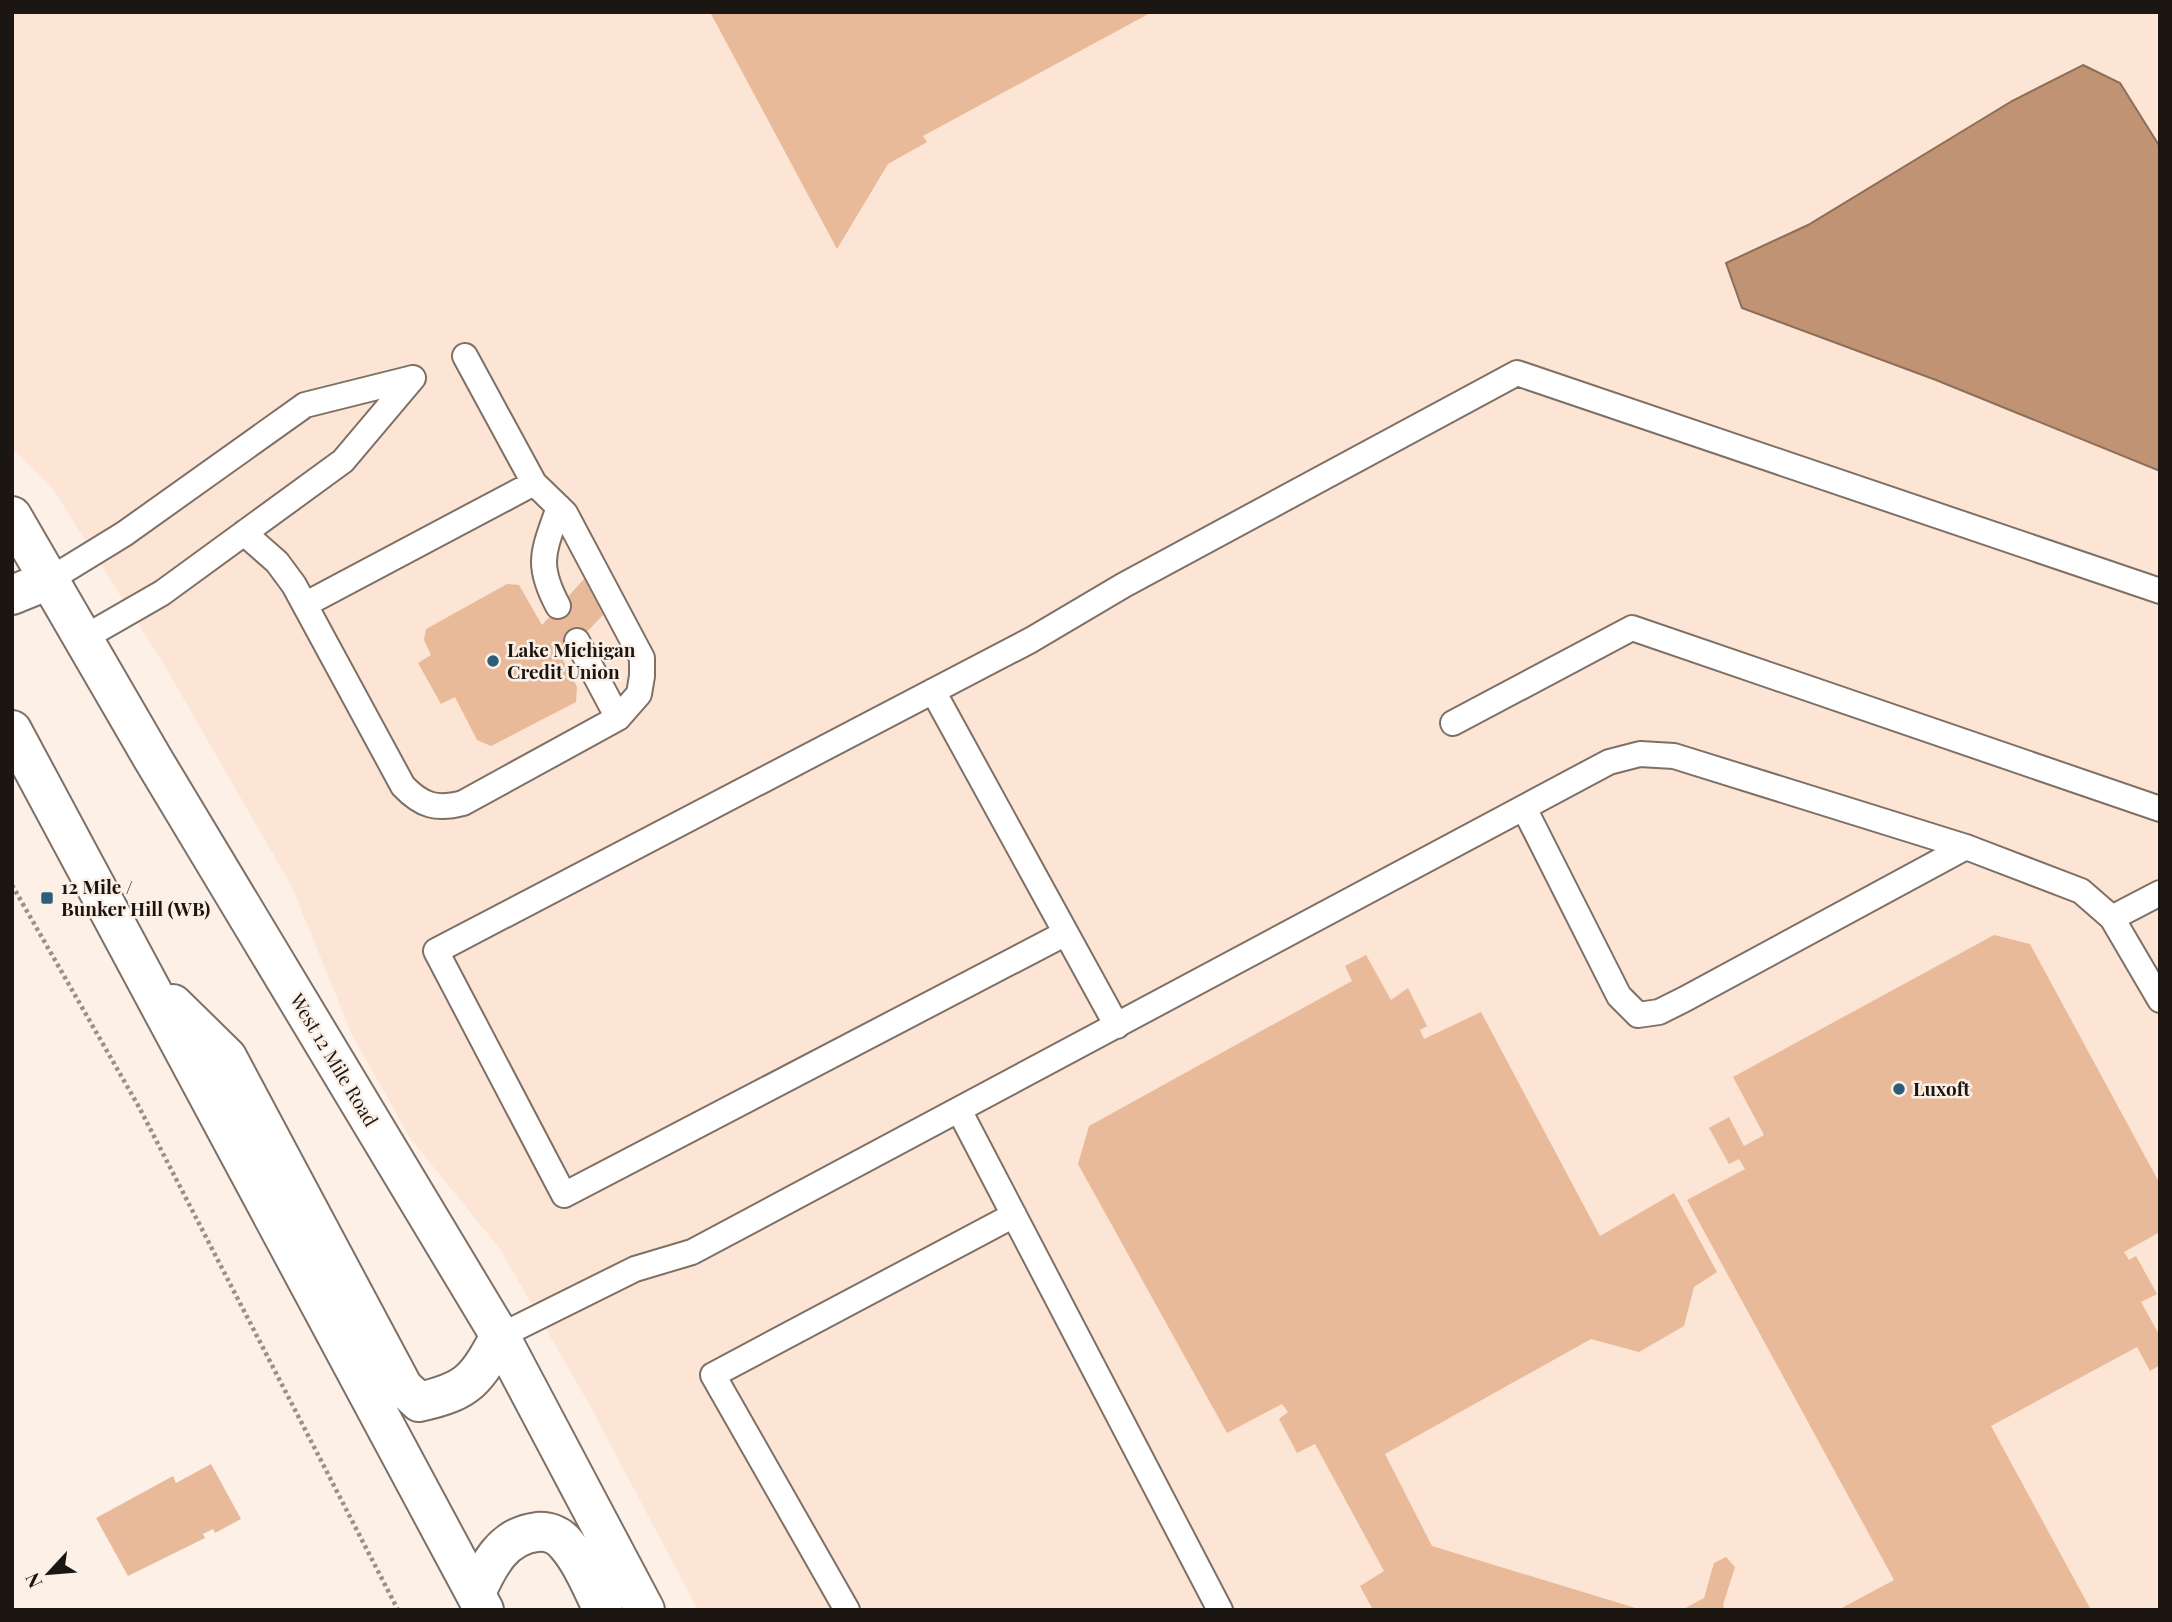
<svg xmlns="http://www.w3.org/2000/svg" width="2172" height="1622" font-family="'Playfair Display',serif">
	<style>
		.built { fill: #fce5d4 }
		.water { fill: #bf9373; stroke: #8e6e56; stroke-width: 2 }
		.building { fill: #e8ba99 }
		.lines { fill: none; stroke-linecap: round; stroke-linejoin: round }
		.service-casing { stroke: #7f7066; stroke-width: 28 }
		.secondary-casing { stroke: #7f7066; stroke-width: 42 }
		.path { stroke: #9a9089; stroke-width: 4.5; stroke-dasharray: 3.5 3.5; stroke-linecap: butt }
		.service { stroke: #fff; stroke-width: 24 }
		.secondary { stroke: #fff; stroke-width: 38 }
		.poi-dot { fill: #2c5e7c; stroke: #fdf0e7; stroke-width: 2.5 }
		.labels { text-anchor: middle; stroke-width: 5; stroke-linejoin: round; paint-order: stroke }
		.poi-label { font-size: 19px; font-weight: bold; fill: #1c1612; stroke: #fdf0e7; text-anchor: start }
		.street-label { font-size: 19px; fill: #1c1612; stroke: #fdf0e7 }
	</style>
	<rect width="100%" height="100%" fill="#fdf0e7"/>
	<path class="built" d="M12,12H2160V1610H698L589,1404L500,1249L410,1138L352,1035L292,887L163,663L53,489L12,449Z"/>
	<path class="water" d="M2083,65L2120,83L2160,147V471L1936,380L1742,308L1726,263L1808,225L2012,101Z"/>
	<path class="building" d="M710,12H1152L923,136L927,142L888,164L837,249Z
		M585,578L603,615L562,658L577,687L576,702L491,746L477,740L455,697L441,704L418,663L431,655L424,640L426,629L507,584L519,585L542,625Z
		M1994,935L2030,944L2160,1184V1232L2124,1252L2129,1260L2136,1256L2157,1294L2141,1302L2160,1336V1365L2150,1371L2137,1347L1991,1426L2091,1610H1838L1894,1580L1687,1200L1745,1169L1739,1159L1729,1164L1709,1128L1729,1117L1744,1146L1764,1135L1733,1077Z
		M1366,955L1391,1000L1408,988L1427,1026L1420,1030L1424,1039L1481,1012L1600,1236L1674,1193L1717,1272L1694,1287L1684,1326L1639,1352L1591,1339L1385,1454L1432,1546L1642,1610H1373L1360,1586L1384,1571L1315,1444L1297,1453L1279,1419L1288,1412L1282,1404L1227,1433L1078,1164L1089,1126L1352,981L1345,966Z
		M211,1464L241,1519L215,1533L213,1529L203,1534L205,1538L128,1576L96,1518L173,1476L176,1483Z
		M1726,1557L1735,1567L1723,1605L1725,1610H1682L1704,1598L1714,1563Z"/>
	<g class="lines">
		<g class="service-casing">
			<path id="service" d="M244,533L277,562L294,585L403,786C422,806 437,810 463,803L618,718L639,694L642,676V658L565,513L534,483L465,356
				M49,580L124,534L305,405L413,378
				M306,604L534,483
				M558,606C535,563 544,551 559,507
				M82,639L162,593L343,461L413,378
				M577,641L618,718
				M933,691L1117,1026
				M1453,723L1632,628L2160,809
				M1524,808L1619,996L1638,1015L1659,1012L1685,999L1966,847
				M2112,918L2160,893
				M1066,933L564,1195L436,951L1031,640L1124,585L1517,373L2160,591
				M959,1110L1220,1610
				M500,1336L635,1269L692,1252L1609,762L1640,754L1674,756L1966,847L2081,891L2112,918L2160,1000
				M847,1610L713,1375L1014,1215"/>
		</g>
		<g class="secondary-casing">
			<path id="secondary" d="M12,516L153,759L500,1336L645,1610
				M12,595L49,580
				M12,730L484,1610
				M173,1004L227,1057L403,1387L419,1402C469,1391 476,1380 500,1336
				M476,1593C489,1564 503,1536 537,1532C548,1531 559,1535 566,1544C582,1562 592,1588 603,1610"/>
		</g>
		<path class="path" d="M12,885L139,1107L398,1610"/>
		<use href="#service" class="service"/>
		<use href="#secondary" class="secondary"/>
	</g>
	<g class="poi-dot">
		<circle cx="493" cy="661" r="7"/>
		<rect x="40" y="891" width="14" height="14" rx="3.5"/>
		<circle cx="1899" cy="1089" r="7"/>
	</g>
	<g class="labels">
		<g class="poi-label">
			<text x="507" y="657">Lake Michigan<tspan x="507" dy="22">Credit Union</tspan></text>
			<text x="61" y="894">12 Mile /<tspan x="61" dy="22">Bunker Hill (WB)</tspan></text>
			<text x="1913" y="1096">Luxoft</text>
		</g>
		<g class="street-label">
			<text transform="translate(334 1060) rotate(59)" y="7">West 12 Mile Road</text>
		</g>
	</g>
	<rect width="2172" height="1622" fill="none" stroke="#1c1612" stroke-width="28"/>
	<g transform="translate(49 1573) rotate(244)" stroke="#fdf0e7" stroke-width="5" paint-order="stroke">
	<path d="M0-5L12 26L0 18L-12 26Z" fill="#1c1612"/>
	<text y="-10" font-size="19" font-weight="bold" text-anchor="middle" fill="#1c1612">N</text>
	</g>
</svg>
